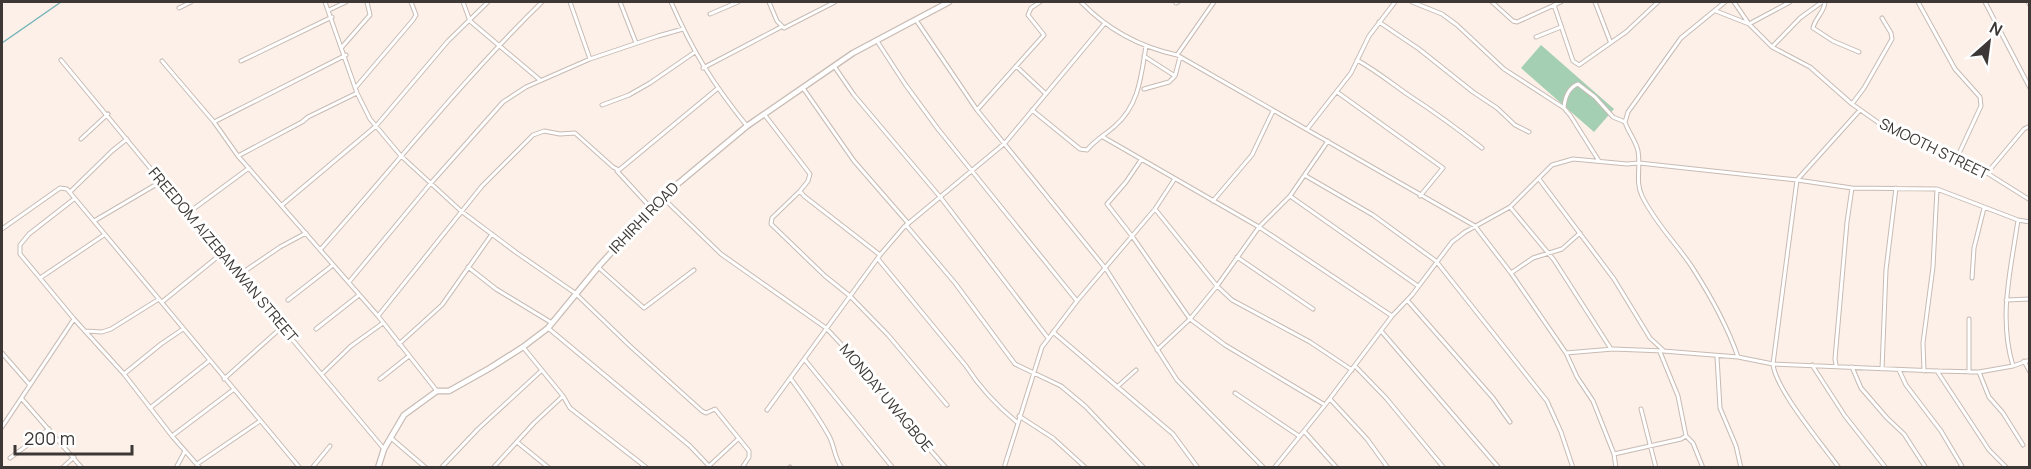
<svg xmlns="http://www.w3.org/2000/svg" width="2031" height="469" font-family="Manrope,sans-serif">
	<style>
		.green { fill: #a4cfb3 }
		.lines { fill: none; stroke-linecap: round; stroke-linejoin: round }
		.stream { stroke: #73b4b8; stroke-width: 1.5 }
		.street-casing { stroke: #c7bbb4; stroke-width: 5 }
		.secondary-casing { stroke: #c7bbb4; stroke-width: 7 }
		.street { stroke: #fff; stroke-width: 3 }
		.secondary { stroke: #fff; stroke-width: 4.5 }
		.labels { text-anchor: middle; stroke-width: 6; stroke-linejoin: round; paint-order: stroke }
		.street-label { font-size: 15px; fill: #3d3835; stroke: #fff }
	</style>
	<rect width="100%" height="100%" fill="#fdf0e9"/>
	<path class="green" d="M1541,45L1614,109L1594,132L1521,68Z"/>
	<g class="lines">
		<path class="stream" d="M2,43L61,2"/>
		<g class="street-casing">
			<path id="street" d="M325,2L357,93L370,119L401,156L461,211L517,253L575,293L630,346L702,411L706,413L715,409L749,451V457L742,468
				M463,2L470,21L540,80
				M570,2L590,59
				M620,2L636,43
				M671,2C693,52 713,84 747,126
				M769,2L777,21L784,28L835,2
				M1081,2C1107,29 1140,47 1177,55L1475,226L1511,273L1566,353L1577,377L1593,401L1614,454L1616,468
				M1412,2L1442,14L1457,25L1504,69L1564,108L1570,115L1599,161
				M1492,2L1513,21L1517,22L1561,2
				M1595,2L1610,41
				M1725,2L1681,38L1628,112L1625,122C1628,132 1636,141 1638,151C1641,166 1635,182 1642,196C1655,223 1676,243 1692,267C1710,295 1727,325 1738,357
				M1734,2L1749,24L1772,47L1810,67L1852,104L1886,128L1930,149L1987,173L2030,200
				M1825,2C1824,13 1815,18 1813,28L1833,41L1859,52
				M1918,2L1955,69L1980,97L1981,106L1956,160
				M1985,2L2030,88
				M2028,2L2030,5
				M1176,3L1178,2
				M1554,5L1573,61L1579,65L1626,32L1658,2
				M179,8L191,2
				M329,10L346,2
				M1716,11L1749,24L1790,2
				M710,14L738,2
				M916,20L977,110L1106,269L1177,380L1264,468
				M1379,22L1419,49L1473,92L1497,108L1515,125L1529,132
				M1536,37L1561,27
				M877,41L905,84L938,129L1077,301
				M342,47L370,15L367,2
				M1772,47L1800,18L1822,2
				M1177,55L1214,2
				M1144,56L1175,76
				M61,60L260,301L384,449
				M1357,60C1375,70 1390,82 1407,94C1433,111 1458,129 1482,148
				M162,61L214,122L238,156L378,316L437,391
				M241,61L332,17
				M834,66L854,95L941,198L1048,338
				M1016,66L1046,94
				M703,68L781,27
				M356,87L413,20L416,15L411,2
				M803,88L854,161L908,223
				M1144,89L1169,82L1175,76L1180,57
				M1337,92L1443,168L1420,196
				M1852,104L1864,88L1892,39L1891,33L1882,18
				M602,105L629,95L650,83L695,52
				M1564,107C1565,97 1568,88 1578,84L1595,97L1613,117L1625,122
				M977,110L1044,35L1028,15L1031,8L1040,2
				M1032,110L1080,149L1087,150C1095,140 1105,135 1115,126C1139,105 1141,77 1146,46
				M764,114L810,174L808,181L800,191L804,196L880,255
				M214,122L346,55
				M1308,128L1351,73L1369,36L1395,2
				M1103,137L1259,227L1392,316
				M81,139L108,114
				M238,156L302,122L308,117L357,93
				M1141,160L1126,182L1107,204L1132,236L1190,319L1225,345L1325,405
				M617,171L651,208
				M1987,173L2024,129L2030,126
				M1306,176L1373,215L1436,261L1547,401L1561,432L1573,468
				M1539,179L1614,279L1650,338L1663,350
				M800,191L772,218L771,224L825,276L850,296L888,335L947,405
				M70,192L112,151L127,139
				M1290,196L1418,286
				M662,197L721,254L826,328L858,362L897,412L946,468
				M74,199L29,234L20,245V254L74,319L124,374L172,436L200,468
				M1213,201L1252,155L1273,111
				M282,205L376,126L448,41L488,2
				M1510,207L1554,260L1611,349
				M1155,209L1217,286L1232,300L1310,342L1352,370
				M188,213L249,168
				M94,221L162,181
				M906,225L955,283L1015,364L1061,386L1085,406L1144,468
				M2,229L60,188L67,189L300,468
				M320,250C394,167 463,79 542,2
				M1237,257L1313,309
				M878,259L966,366C980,388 997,406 1018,423
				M468,267L496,289L552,323
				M598,267L644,308L694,270
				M1511,273L1533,258L1562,249L1580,233
				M239,275L280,247L306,233
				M40,278L104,235
				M1972,278L1974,248L1984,208
				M349,282L431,183L503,102L526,87L590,59L658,36L683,29
				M288,300L333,265
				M1407,300L1493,398L1510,422
				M2006,300L2030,299
				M162,302L221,254
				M378,316L482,186L533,135L544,131L560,134L575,133L613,167L619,170L717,89
				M548,328L690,446L709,466L707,468
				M316,329L359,295
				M85,331L102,332L111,329L159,299
				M1053,332L1173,434L1198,468
				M1382,332L1499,468
				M399,344L442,305L492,234
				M523,347L563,396L570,408L647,468
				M1157,350L1190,319L1217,286L1259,227L1290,196L1328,141
				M2,353L30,385
				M1566,353L1613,349L1663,351L1738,357L1773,364L1937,371L1979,372L2013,366L2030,360
				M1717,357L1720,408L1736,446L1741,468
				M805,360L893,468
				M2024,361L2030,372
				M1812,365L1845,416L1886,468
				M1836,365L1835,359L1847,222L1852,188
				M1355,366L1386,398L1444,468
				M2013,366C1998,317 2011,269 2018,220
				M1852,367L1861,388L1887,418L1904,434L1926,468
				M1882,369L1886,270L1896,188
				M1899,370L1906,385L1941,431L1963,468
				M1924,371L1923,343L1933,267L1937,189
				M1937,371L1989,450L2007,468
				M1969,372V319
				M1979,372L1989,397L2003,413L2023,445
				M124,374L161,344L183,329
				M322,374L351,346L383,323
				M224,379L282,327
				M380,379L409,356
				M791,379C805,398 818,416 829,436C835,447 834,458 842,468
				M1117,387L1136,370
				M1235,393L1299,436
				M22,399L82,468
				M1330,399L1367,439L1388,468
				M150,408L209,361
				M1641,409L1656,468
				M767,410L880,255L904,227L1005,143L1105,23
				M1019,416L1053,438L1086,468
				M2,427L74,319
				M1304,431L1337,468
				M172,436L233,390
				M1686,436L1693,443L1703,468
				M391,438L426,468
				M517,442L549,468
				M1614,454L1681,439L1686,436L1678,396L1660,352
				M10,458L49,429
				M197,464L260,421
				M709,466L738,439
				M62,468L74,457
				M176,468L185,451
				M312,468L330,446
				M441,468L478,429L541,371
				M493,468L534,423L563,396
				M789,468L790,467
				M1004,468L1042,347L1077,301L1155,209L1174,180
				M1274,468L1325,405L1392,316L1412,295L1452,242L1465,232L1510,207L1552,165L1573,159L1627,164L1639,163L1797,180L1852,188L1937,189L2018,220L2030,222
				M1839,468C1823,445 1775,389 1773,364L1797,180L1860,110"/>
		</g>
		<g class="secondary-casing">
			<path id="secondary" d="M378,468L384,449L404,415L437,391H449L490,368L523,347L548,328L599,266L662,197L747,126L853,53L949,2"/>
		</g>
		<use href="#street" class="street"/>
		<use href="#secondary" class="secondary"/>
	</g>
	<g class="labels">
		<g class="street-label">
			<text transform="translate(1934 149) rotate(26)" y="5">SMOOTH STREET</text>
			<text transform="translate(644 218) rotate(-46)" y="5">IRHIRHI ROAD</text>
			<text transform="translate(223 255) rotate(50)" y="5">FREEDOM AIZEBAMWAN STREET</text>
			<text transform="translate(886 398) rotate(50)" y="5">MONDAY UWAGBOE</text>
		</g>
	</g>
	<rect width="2031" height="469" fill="none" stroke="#3d3835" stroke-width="6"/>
	<g transform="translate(1989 42) rotate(28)" stroke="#ffffff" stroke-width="4.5" paint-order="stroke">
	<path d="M0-4.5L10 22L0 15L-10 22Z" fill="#3d3835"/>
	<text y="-9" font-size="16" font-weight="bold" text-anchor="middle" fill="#3d3835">N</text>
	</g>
	<path d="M15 445v9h117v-9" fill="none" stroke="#3d3835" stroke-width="3"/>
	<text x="24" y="445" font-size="18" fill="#3d3835" stroke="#ffffff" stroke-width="4.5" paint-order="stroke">200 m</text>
</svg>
